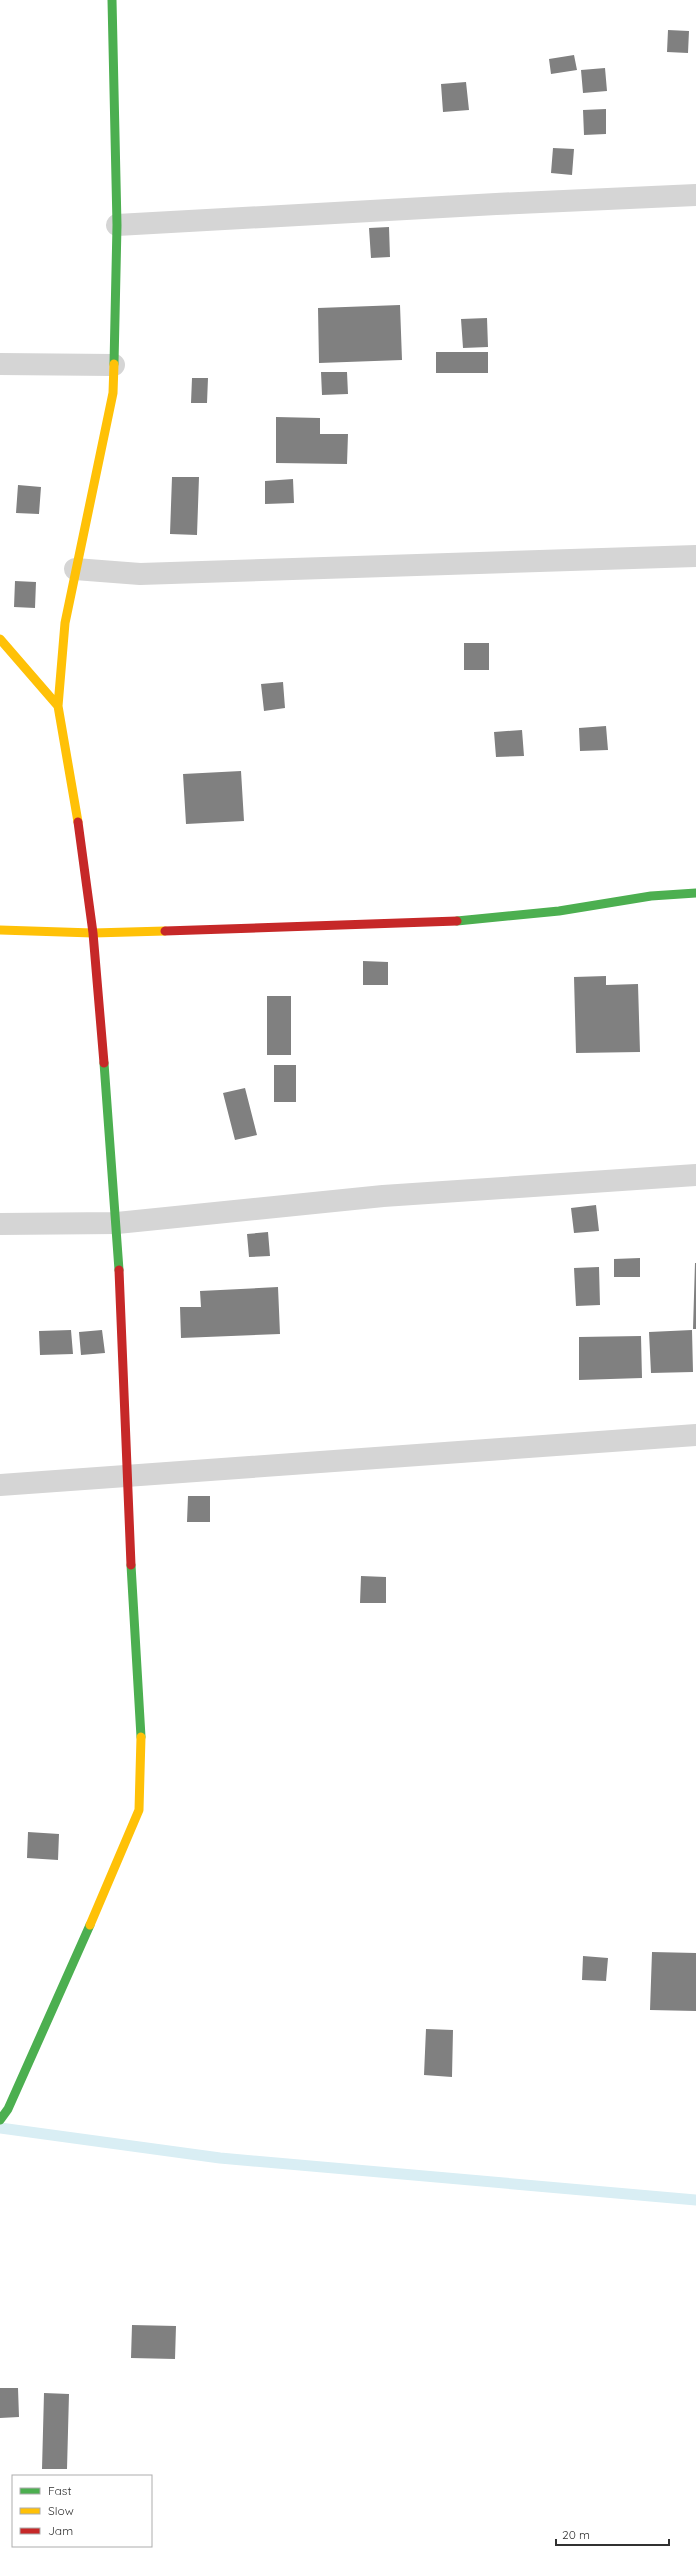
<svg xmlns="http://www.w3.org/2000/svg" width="696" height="2559" font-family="Quicksand,sans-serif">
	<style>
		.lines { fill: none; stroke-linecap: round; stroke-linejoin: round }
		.stream { stroke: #d9eef4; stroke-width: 11 }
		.building { fill: #808080 }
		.street { stroke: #d5d5d5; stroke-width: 22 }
		.fast { stroke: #4caf50; stroke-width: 9 }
		.slow { stroke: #ffc107; stroke-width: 9 }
		.jam { stroke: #c62828; stroke-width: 9 }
	</style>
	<rect width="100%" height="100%" fill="#fff"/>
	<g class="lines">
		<path class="stream" d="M0,2128L220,2158L696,2200"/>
	</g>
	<path class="building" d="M668,30L689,31L688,53L667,52Z
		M574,55L577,70L551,74L549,59Z
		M605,68L607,91L583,93L581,70Z
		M466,82L469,110L443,112L441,84Z
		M606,109V134L584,135L583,110Z
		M553,148L574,149L572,175L551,173Z
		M389,227L390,257L371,258L369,228Z
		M400,305L402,360L319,363L318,308Z
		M487,318L488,347L463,348L461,319Z
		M436,352H488V373H436Z
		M321,372H347L348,394L322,395Z
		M192,378H208L207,403H191Z
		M276,417L320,418V434H348L347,464L276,463Z
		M172,477H199L197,535L170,534Z
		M293,479L294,503L265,504V481Z
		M18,485L41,487L39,514L16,513Z
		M15,581L36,582L35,608L14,607Z
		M464,643H489V670H464Z
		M283,682L285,708L264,711L261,684Z
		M606,726L608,750L580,751L579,728Z
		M522,730L524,756L496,757L494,732Z
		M241,771L244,821L186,824L183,774Z
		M363,961L388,962V985H363Z
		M606,976V985L638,984L640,1052L576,1053L574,977Z
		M267,996H291V1055H267Z
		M274,1065H296V1102H274Z
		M245,1088L257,1135L235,1140L223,1093Z
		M596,1205L599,1231L574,1233L571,1208Z
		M268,1232L270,1256L249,1257L247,1234Z
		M640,1258V1277H614V1259Z
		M695,1263H696V1329H693Z
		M599,1267L600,1305L576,1306L574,1268Z
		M278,1287L280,1334L181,1338L180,1307H201L200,1291Z
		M71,1330L73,1354L40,1355L39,1331Z
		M102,1330L105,1353L81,1355L79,1332Z
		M692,1330L693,1372L651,1373L649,1332Z
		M641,1336L642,1378L579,1380V1337Z
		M188,1496H210V1522H187Z
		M361,1576L386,1577V1603H360Z
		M28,1832L59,1834L58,1860L27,1858Z
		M652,1952L696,1953V2011L650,2010Z
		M583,1956L608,1958L606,1981L582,1980Z
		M426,2029L453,2030L452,2077L424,2075Z
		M132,2325L176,2326L175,2359L131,2358Z
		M0,2388H18L19,2417L0,2418Z
		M44,2393L69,2394L67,2469H42Z"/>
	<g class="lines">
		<path class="street" d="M117,225L496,204L696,195
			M0,364L114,365
			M75,569L140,574L696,556
			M0,1224L117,1223L383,1196L696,1175
			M0,1485L696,1435"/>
		<path class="fast" d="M112,0L117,225L114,364
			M457,921L559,911L651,896L696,893
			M104,1063L119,1270
			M131,1565L141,1737
			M0,2120L8,2109L90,1925"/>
		<path class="slow" d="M0,639L58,706L78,822
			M58,706L65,623L113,393L114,364
			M0,930L93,933L165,931
			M90,1925L139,1810L141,1737"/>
		<path class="jam" d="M78,822L93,933L104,1063
			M165,931L457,921
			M119,1270L131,1565"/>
	</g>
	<rect x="12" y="2475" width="140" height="72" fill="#ffffff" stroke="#adadad"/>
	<rect x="20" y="2488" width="20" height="6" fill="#4caf50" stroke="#adadad"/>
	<text x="48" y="2495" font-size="12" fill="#313131">Fast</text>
	<rect x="20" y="2508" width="20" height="6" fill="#ffc107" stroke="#adadad"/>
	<text x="48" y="2515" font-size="12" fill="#313131">Slow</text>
	<rect x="20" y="2528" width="20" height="6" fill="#c62828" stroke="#adadad"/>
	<text x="48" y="2535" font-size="12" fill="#313131">Jam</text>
	<path d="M556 2539v6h113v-6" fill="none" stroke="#313131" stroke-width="2"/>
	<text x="562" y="2539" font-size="12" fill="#313131" stroke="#ffffff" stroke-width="3" paint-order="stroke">20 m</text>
</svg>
